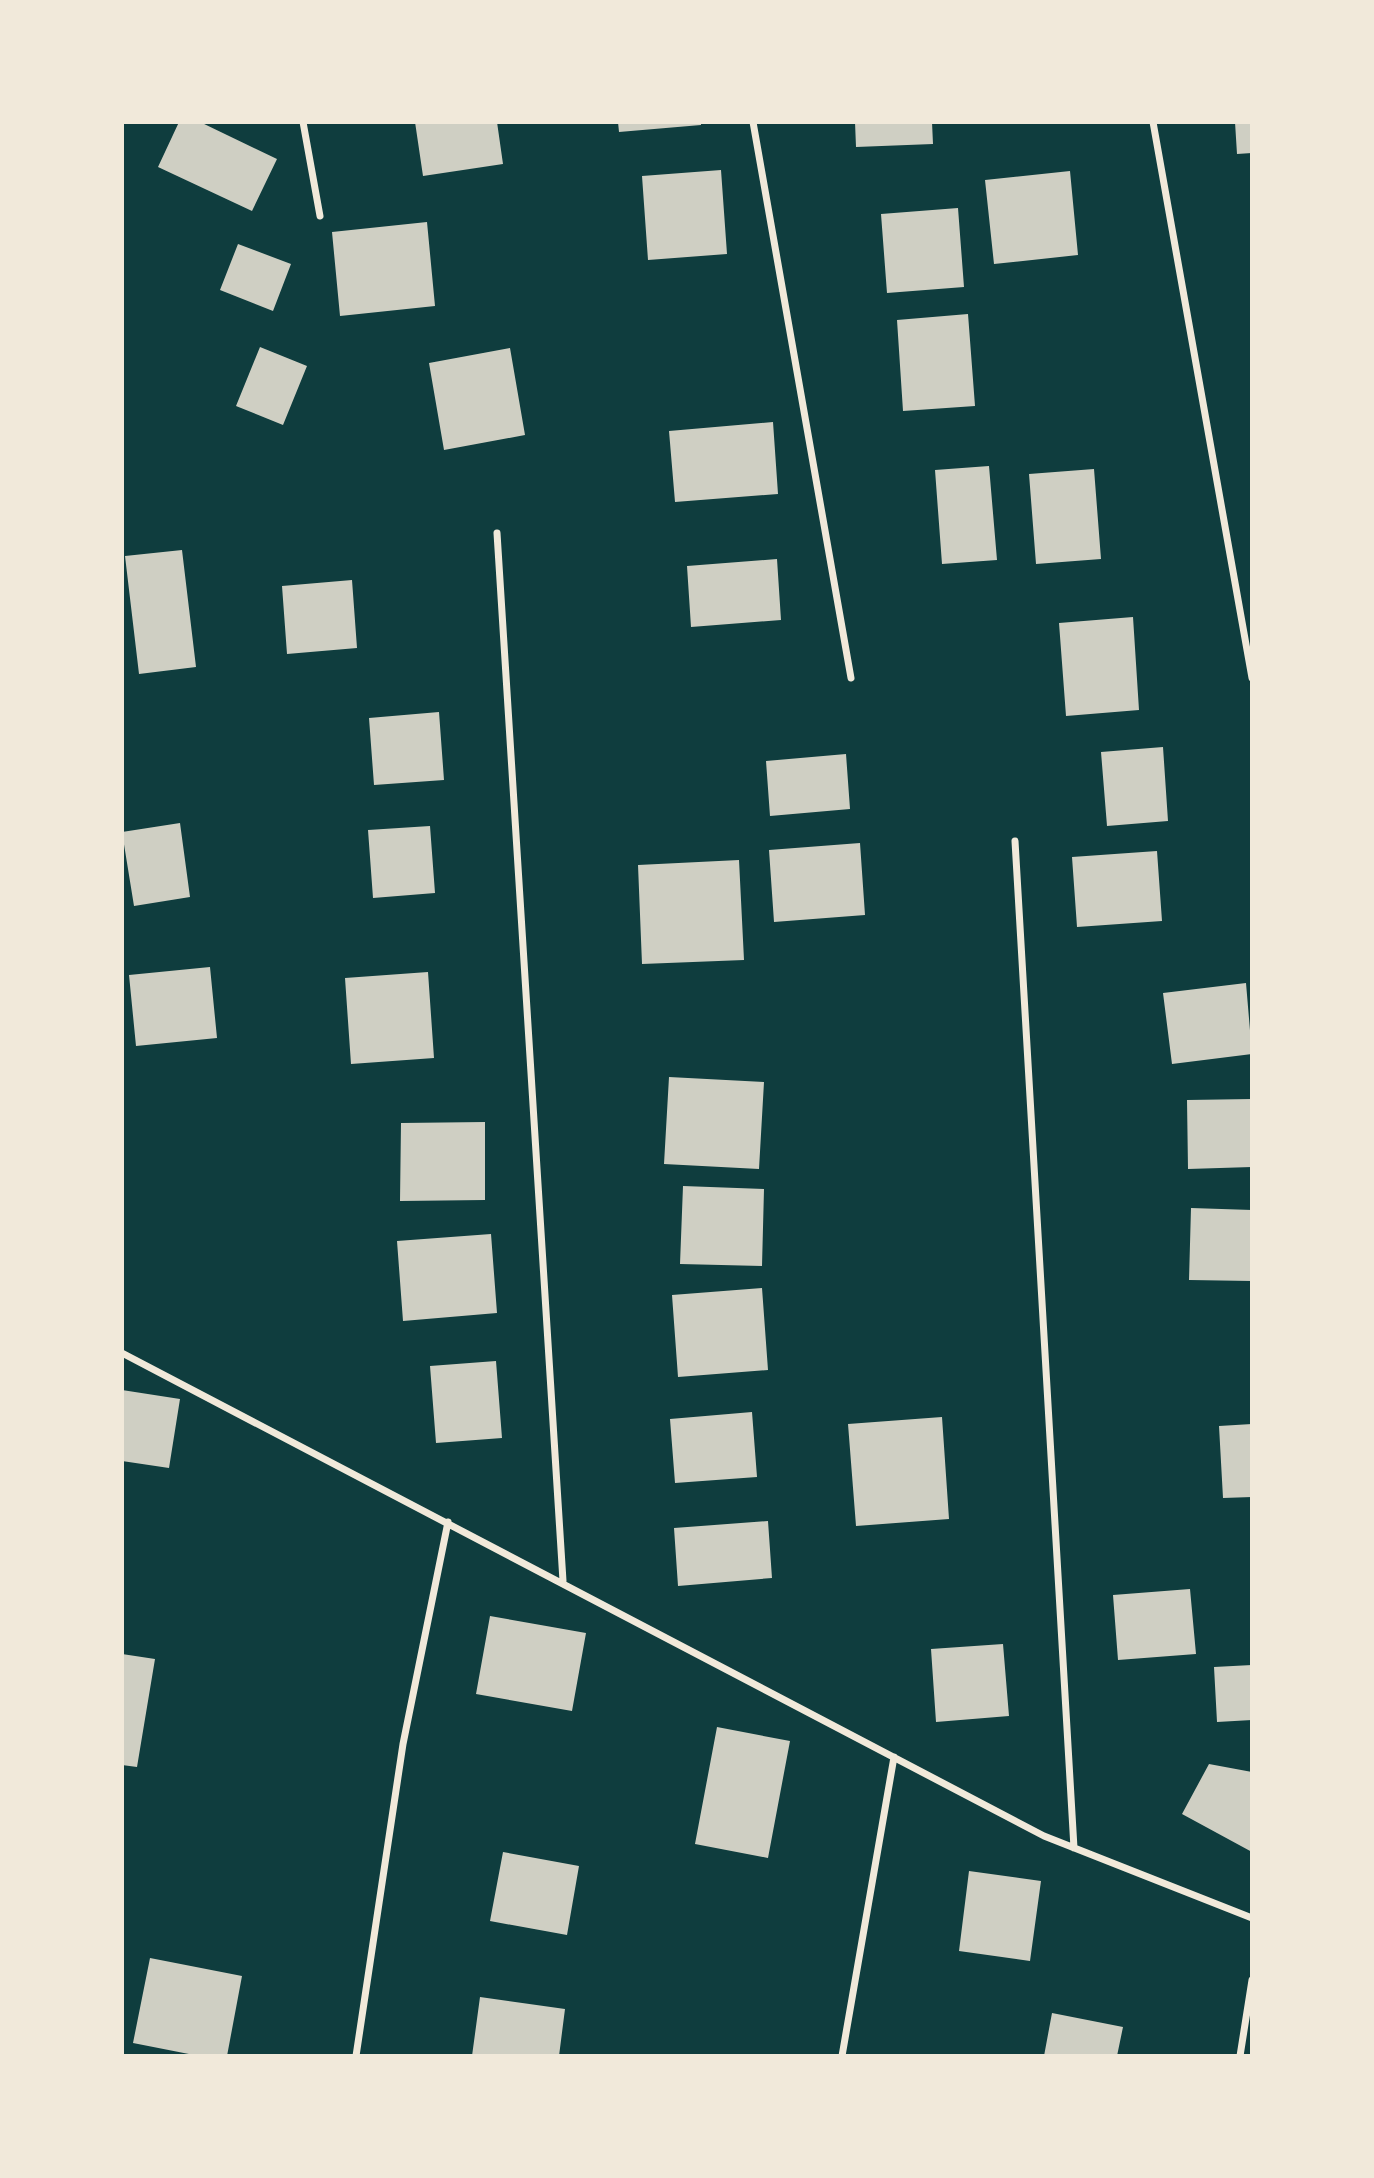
<svg xmlns="http://www.w3.org/2000/svg" width="1374" height="2178" font-family="'Alegreya Sans',sans-serif">
	<style>
		.building { fill: #cfcfc3 }
		.lines { fill: none; stroke-linecap: round; stroke-linejoin: round }
		.minor { stroke: #f1e9da; stroke-width: 7 }
	</style>
	<rect width="100%" height="100%" fill="#0f3d3e"/>
	<path class="building" d="M179,122H200L277,159L252,211L158,167Z
		M415,122H497L503,164L423,176Z
		M618,122H701V125L619,132Z
		M855,122H932L933,144L856,147Z
		M1235,122H1252V153L1237,154Z
		M721,170L727,254L648,260L642,176Z
		M1070,171L1078,255L994,264L985,180Z
		M958,208L964,287L887,293L881,214Z
		M427,222L435,306L340,316L332,232Z
		M238,244L291,264L273,311L220,290Z
		M968,314L975,406L903,411L897,320Z
		M260,347L307,366L283,425L236,406Z
		M510,348L525,435L444,450L429,363Z
		M773,422L778,494L675,502L669,431Z
		M989,466L997,560L942,564L935,470Z
		M1094,469L1101,559L1036,564L1029,474Z
		M182,550L196,667L139,674L125,556Z
		M777,559L781,620L691,627L687,566Z
		M352,580L357,648L287,654L282,586Z
		M1133,617L1139,710L1066,716L1059,623Z
		M439,712L444,780L374,785L369,718Z
		M1163,747L1168,821L1107,826L1101,752Z
		M846,754L850,809L770,816L766,761Z
		M180,823L190,897L134,906L122,832Z
		M430,826L435,893L373,898L368,830Z
		M860,843L865,915L774,922L769,850Z
		M1157,851L1162,921L1077,927L1072,857Z
		M739,860L744,960L642,964L638,865Z
		M210,967L217,1038L136,1046L129,975Z
		M428,972L434,1058L351,1064L345,978Z
		M1246,983L1252,1054L1172,1064L1163,993Z
		M669,1077L764,1082L759,1169L664,1164Z
		M1252,1099V1167L1188,1169L1187,1100Z
		M485,1122V1200L400,1201L401,1123Z
		M683,1186L764,1189L762,1266L680,1264Z
		M1191,1208L1252,1210V1281L1189,1280Z
		M491,1234L497,1313L403,1321L397,1241Z
		M762,1288L768,1370L678,1377L672,1295Z
		M496,1361L502,1438L436,1443L430,1366Z
		M122,1390L180,1399L169,1468L122,1461Z
		M752,1412L757,1477L675,1483L670,1419Z
		M942,1417L949,1519L856,1526L848,1424Z
		M1252,1424V1497L1223,1498L1219,1426Z
		M768,1521L772,1578L678,1586L674,1528Z
		M1190,1589L1196,1654L1118,1660L1113,1595Z
		M490,1616L586,1633L572,1711L476,1694Z
		M1003,1644L1009,1716L936,1722L931,1649Z
		M122,1654L155,1659L137,1767L122,1765Z
		M1252,1665V1720L1217,1722L1214,1667Z
		M717,1727L790,1741L768,1858L695,1844Z
		M1209,1764L1252,1772V1852L1182,1814Z
		M503,1852L579,1866L567,1935L490,1921Z
		M969,1871L1041,1881L1030,1961L959,1951Z
		M150,1958L242,1976L227,2056H199L133,2043Z
		M480,1997L565,2009L559,2056H472Z
		M1052,2013L1123,2027L1117,2056H1044Z"/>
	<g class="lines">
		<path class="minor" d="M303,122L320,216
			M753,122L851,678
			M1153,122L1252,678
			M497,533L563,1581
			M1015,841L1074,1848
			M122,1353L1044,1836L1252,1918
			M356,2056L403,1744L448,1522
			M842,2056L894,1757
			M1240,2056L1252,1980"/>
	</g>
	<rect width="1374" height="2178" fill="none" stroke="#f1e9da" stroke-width="248"/>
</svg>
